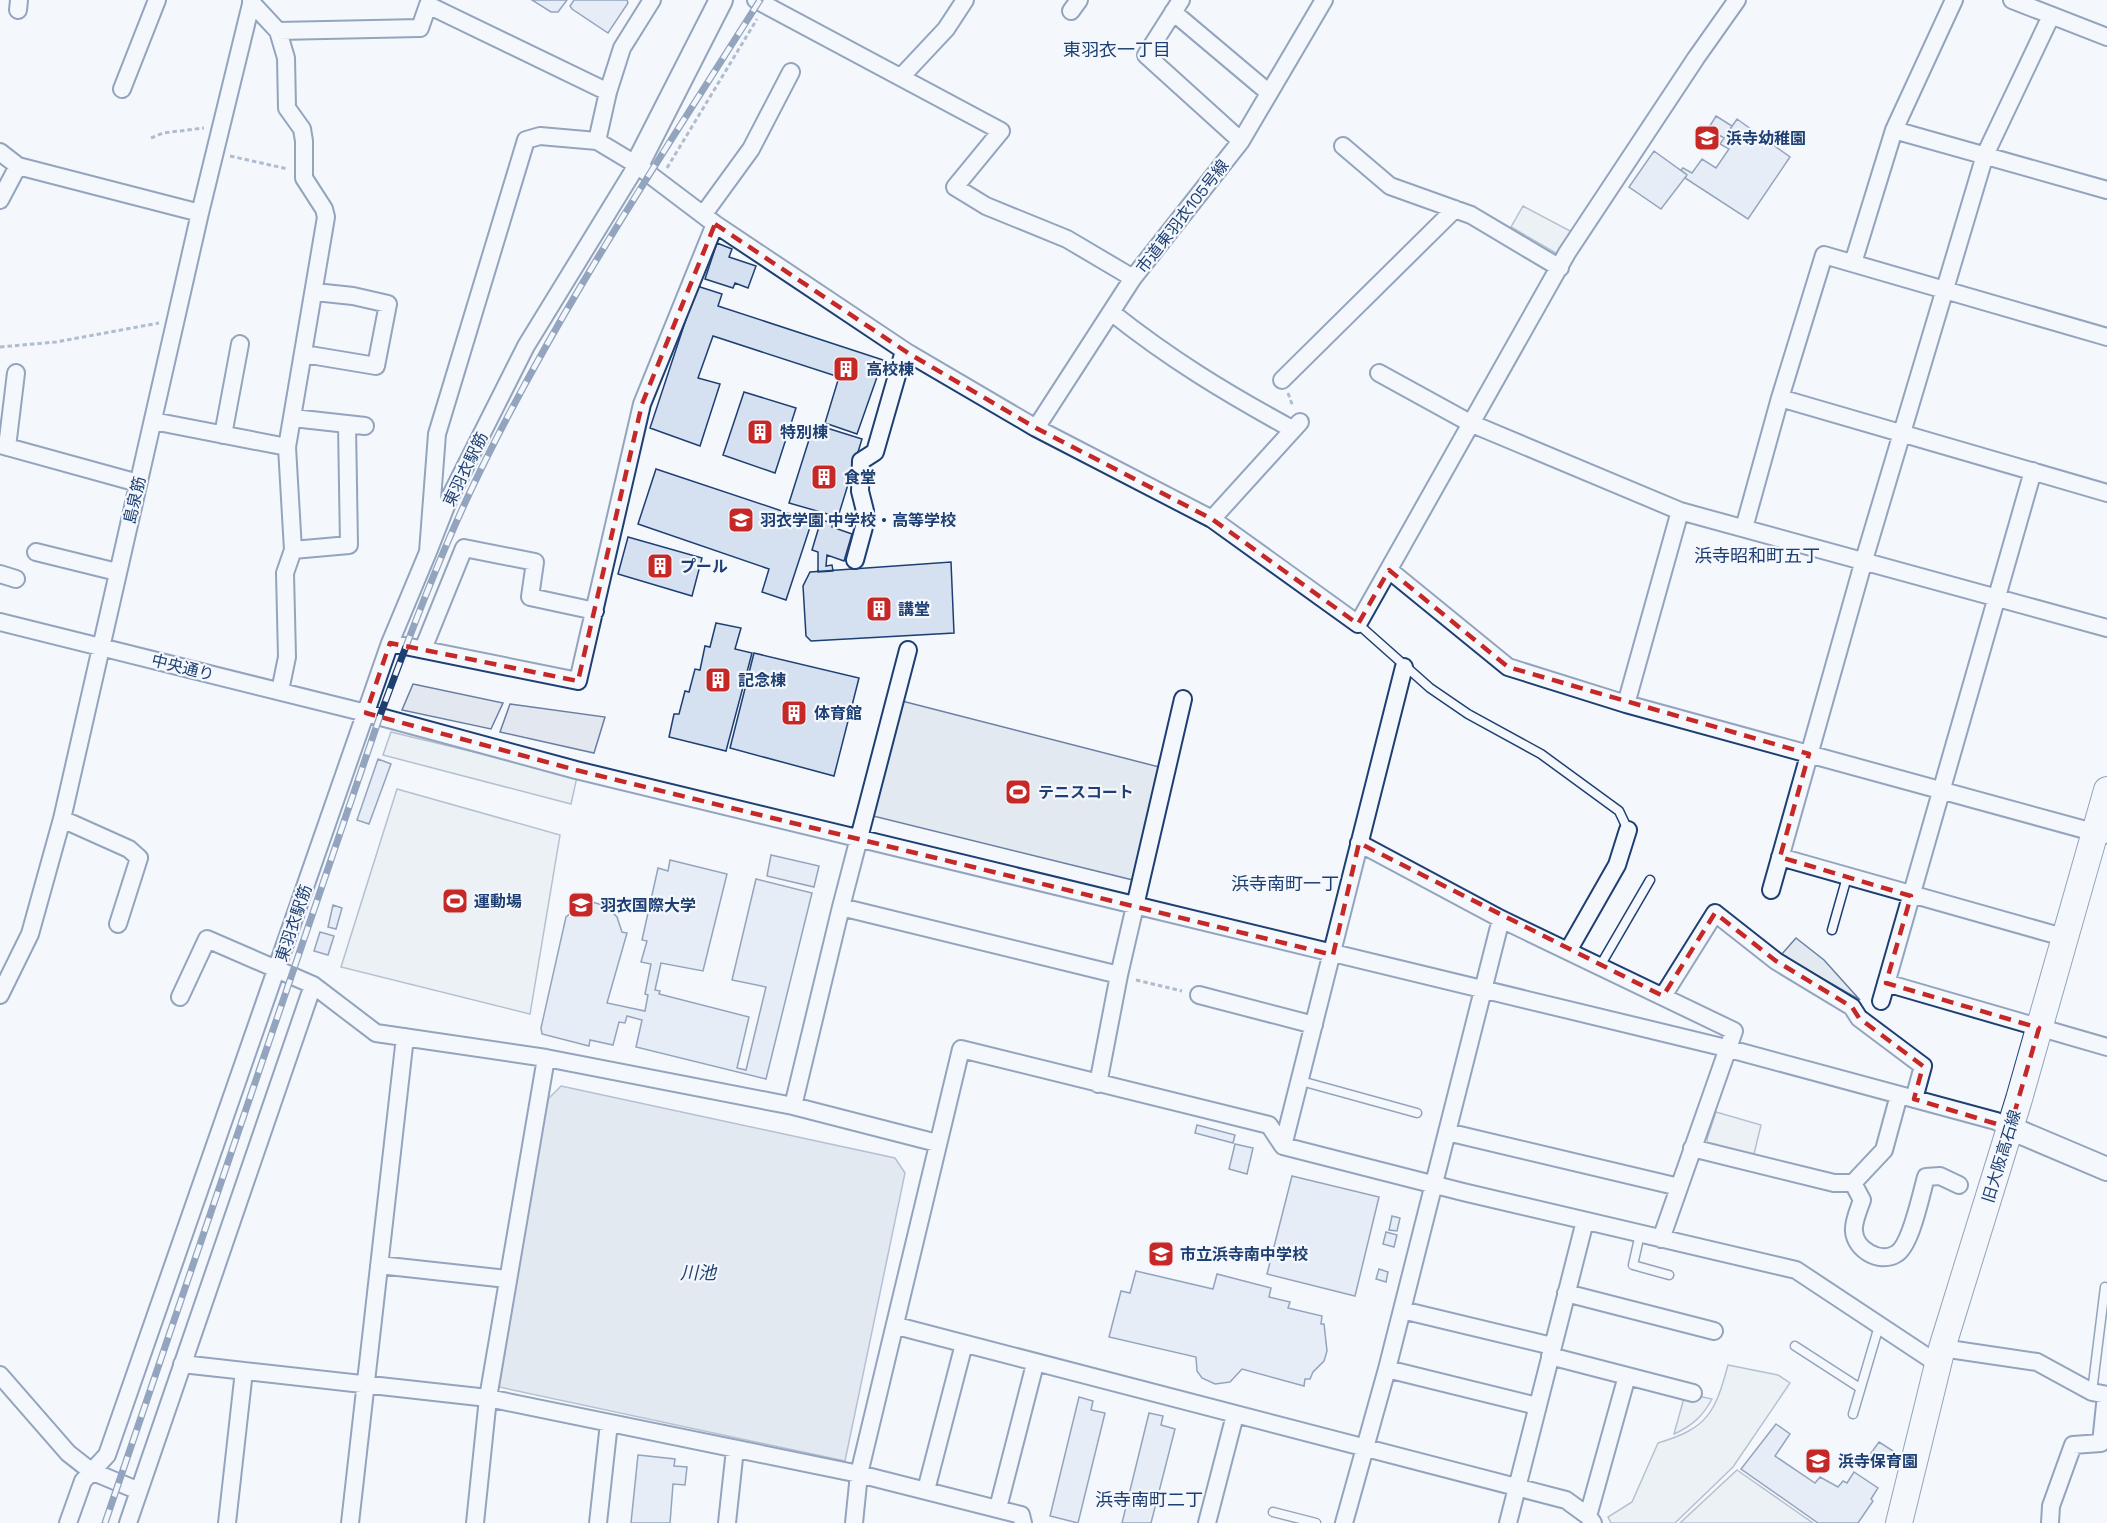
<svg xmlns="http://www.w3.org/2000/svg" width="2107" height="1523" font-family="'Space Grotesk','Noto Sans JP',sans-serif">
	<style>
		.green { fill: #e3e9f0; stroke: #687fa3; stroke-width: 1.5 }
		.parking { fill: #e3e8f0; stroke: #687fa3; stroke-width: 1.5 }
		.water { fill: #cfd7e4; stroke: #687fa3; stroke-width: 1.5 }
		.building { fill: #d5e0f0; stroke: #1d3f73; stroke-width: 1.5 }
		.lines { fill: none; stroke-linecap: round; stroke-linejoin: round }
		.lane-casing { stroke: #1d3f73; stroke-width: 11 }
		.street-casing { stroke: #1d3f73; stroke-width: 20 }
		.secondary-casing { stroke: #1d3f73; stroke-width: 26 }
		.primary-casing { stroke: #1d3f73; stroke-width: 28 }
		.path { stroke: #5e769c; stroke-width: 3; stroke-dasharray: 4.5 3; stroke-linecap: butt }
		.lane { stroke: #f4f7fb; stroke-width: 8 }
		.street { stroke: #f4f7fb; stroke-width: 16 }
		.secondary { stroke: #f4f7fb; stroke-width: 22 }
		.primary { stroke: #f4f7fb; stroke-width: 26 }
		.rail-casing { stroke: #1d3f73; stroke-width: 7 }
		.rail { stroke: #f4f7fb; stroke-width: 4.5; stroke-dasharray: 14; stroke-linecap: butt }
		.marked { fill: none; stroke: #c62828; stroke-width: 4.5; stroke-dasharray: 12 8; stroke-linejoin: round }
		.labels { text-anchor: middle; stroke-width: 4.5; stroke-linejoin: round; paint-order: stroke }
		.poi-label { font-size: 16px; font-weight: bold; fill: #1d3f73; stroke: #f4f7fb; text-anchor: start }
		.street-label { font-size: 16px; fill: #1d3f73; stroke: #f4f7fb }
		.neighbourhood-label { font-size: 18px; fill: #1d3f73; stroke: #f4f7fb }
		.water-label { font-size: 18px; font-style: italic; fill: #1d3f73; stroke: #f4f7fb }
	</style>
	<rect width="100%" height="100%" fill="#f4f7fb"/>
	<path class="green" d="M1523,206L1574,233L1561,256L1511,227Z
		M898,700L1167,769L1141,882L869,815Z
		M397,789L560,835L530,1014L341,967Z
		M1796,938L1824,960L1860,1000L1781,955Z
		M1716,1112L1761,1125L1753,1158L1708,1145L1707,1139Z
		M1728,1365L1778,1375L1790,1383L1733,1467L1675,1523H1611L1608,1517L1632,1502L1658,1443C1708,1428 1715,1413 1728,1365Z
		M1698,1396L1712,1399C1703,1416 1692,1426 1674,1434L1684,1398L1696,1401Z"/>
	<path class="parking" d="M413,684L503,703L491,729L402,710Z
		M510,704L605,717L594,753L500,732Z
		M391,732L577,777L571,804L383,755Z
		M1737,1470L1813,1523H1680Z"/>
	<path class="water" d="M561,1086L895,1158L905,1173L845,1461L499,1387L546,1101Z"/>
	<path class="building" d="M532,0H567L558,12H551Z
		M574,0H627L628,3L608,33L572,9L570,6Z
		M1716,116L1732,126L1724,138L1708,129Z
		M1737,119L1790,157L1748,219L1685,178L1687,175L1681,170L1683,168L1692,173L1702,159L1716,168L1729,149L1720,144Z
		M1654,151L1687,175L1661,209L1629,187Z
		M717,243L732,249L729,257L756,266L748,288L735,283L733,288L705,279Z
		M697,286L722,294L718,306L883,360L857,434L825,423L839,377L713,336L698,378L720,384L700,446L650,428Z
		M744,392L796,408L775,473L723,455Z
		M814,424L862,439L838,517L789,503Z
		M656,469L812,521L786,600L762,592L769,569L638,524Z
		M821,520L833,523L832,527L852,534L844,561L827,555L826,566L832,565L833,571L818,572V552L812,550Z
		M628,537L702,558L692,596L618,574Z
		M951,562L954,633L811,641L806,636L803,586L810,572Z
		M716,623L741,628L735,649L752,653L726,751L669,737L674,714H679L685,691L689,692L695,669L700,670L705,646L710,647Z
		M754,653L859,678L834,776L730,748Z
		M378,759L391,764L369,824L357,820Z
		M771,855L819,866L814,887L767,876Z
		M670,860L727,874L703,971L661,963L655,990L660,991L659,994L749,1017L737,1068L746,1070L766,987L732,980L756,879L812,893L766,1079L636,1047L642,1020L627,1016L625,1023L619,1022L613,1045L590,1040L589,1046L542,1034L541,1028L566,917L583,903L592,902L606,906L617,917L622,932L627,933L607,1003L645,1011L648,995L645,994L651,964L641,962L647,941L642,940L658,868L668,871Z
		M333,905L342,908L336,929L328,927Z
		M320,932L334,936L328,955L314,951Z
		M1197,1125L1235,1135L1233,1143L1195,1133Z
		M1235,1144L1253,1148L1247,1174L1229,1169Z
		M1292,1176L1379,1197L1355,1296L1267,1274Z
		M1392,1216L1400,1218L1397,1231L1389,1230Z
		M1386,1232L1397,1235L1394,1247L1383,1244Z
		M1379,1269L1388,1272L1386,1282L1376,1279Z
		M1136,1271L1213,1289L1217,1274L1271,1288L1269,1297L1290,1302L1288,1308L1322,1316L1321,1324H1324L1327,1351L1324,1361L1313,1372L1310,1379H1305L1304,1386L1242,1369L1230,1382L1215,1384L1202,1378L1197,1371L1196,1357L1109,1337L1121,1291L1130,1293Z
		M1079,1397L1093,1401L1091,1410L1105,1413L1078,1523L1050,1516Z
		M1149,1413L1163,1416L1161,1425L1175,1429L1151,1523H1122Z
		M1776,1424L1790,1434L1775,1456L1815,1483L1820,1477L1838,1487L1843,1481L1847,1483L1854,1472L1878,1488L1871,1499L1873,1501L1858,1523H1818L1741,1469Z
		M1879,1442L1893,1451L1885,1463L1871,1453Z
		M638,1455L675,1459L674,1466L687,1467L685,1485L673,1484L670,1523H631Z"/>
	<g class="lines">
		<g class="lane-casing">
			<path id="lane" d="M1358,624L1430,688L1468,714L1541,754L1619,811L1628,830
				M1832,930L1847,877
				M1600,966L1650,880
				M1301,1081L1417,1113
				M1640,1234L1633,1265L1669,1275
				M1795,1346L1860,1388
				M2092,1392L2105,1287L2107,1288
				M1853,1414L1879,1326
				M1273,1512L1316,1523"/>
		</g>
		<g class="street-casing">
			<path id="street" d="M756,0L1001,131L955,187L986,206L1067,239L1133,278
				M1181,0L1146,55L1241,141
				M2012,0L2107,37
				M251,2L278,31L420,28L428,5L608,92L597,141
				M18,10L19,0
				M1071,11L1079,0
				M1173,12L1268,92
				M278,31L286,58L287,108L302,129L304,141V178L324,209L326,217L287,447L293,550L285,573L287,657L280,691
				M901,77L946,29L965,0
				M122,89L157,0
				M608,92L622,48L652,0
				M1894,130L2107,190
				M1343,146L1390,186L1471,215L1560,268
				M0,152L18,166L200,213
				M0,200L18,166
				M703,215L751,149L791,72
				M1853,263L1894,130L1954,0
				M1111,312C1170,359 1226,393 1292,429
				M304,354L376,366L388,304L353,296L315,292
				M1379,373L1470,423L1680,511L2107,628
				M1282,380L1455,209
				M1780,398L2107,493
				M293,418L365,426
				M153,421L287,447
				M1036,428L1133,278L1241,141L1324,0
				M223,435L240,344
				M0,445L138,483
				M7,447L16,373
				M1212,519L1300,422
				M1744,528L1780,398L1824,255L2107,337
				M293,550L349,545L347,425
				M36,552L117,572
				M428,552L437,434L526,140L540,136L597,141L637,165L715,224L908,353L1036,428L1212,519L1358,624L1567,253L1696,58L1737,0
				M855,560L864,527L865,511L860,491L861,461L875,452L904,351
				M1389,570L1508,667L1626,704L2104,835
				M0,574L16,579
				M0,622L366,713L576,770L1726,1048L1996,1121L2010,1128
				M390,643L578,681L642,404L715,224
				M423,649L464,548L535,562L530,597L595,611
				M1626,704L1680,511
				M62,819L129,849L139,858L118,924
				M1359,843L1501,919L1734,1031L1661,1239
				M1780,857L2063,937
				M1771,890L1864,560L1985,155L2051,16
				M841,907L1119,975
				M1568,951L1617,865L1628,830
				M1886,983L2107,1047
				M0,995L30,934L62,819L200,213L252,0
				M1199,995L1314,1025
				M1663,996L1715,913L1776,961L1852,1007L1859,1018L1923,1066L1914,1099
				M180,997L207,939L313,985L376,1033L546,1058L793,1106L937,1143
				M1881,1001L2033,471
				M1098,1084L1119,975L1183,699
				M793,1106L841,907L908,650
				M1447,1132L1679,1187
				M1283,1146L1404,667
				M1692,1148L1834,1183H1853L1884,1150L1899,1095
				M1853,1183L1862,1200C1859,1209 1853,1222 1854,1231C1855,1249 1879,1264 1896,1254C1911,1246 1921,1194 1926,1177L1940,1176L1959,1185
				M379,1265L507,1279
				M1566,1293L1714,1331
				M1402,1310L1552,1346
				M897,1326L1566,1500L1588,1516L1593,1523
				M1942,1348L2037,1362L2092,1392L2107,1395
				M1550,1356L1693,1393
				M182,1364L488,1398L859,1474L1021,1515L1023,1523
				M1387,1369L1537,1406
				M0,1375L68,1453L91,1471L139,1491
				M926,1490L964,1344
				M998,1508L1035,1364
				M1588,1516L1627,1376
				M68,1523L83,1481L107,1455L390,643L428,552L448,501L526,346L637,165
				M128,1523L313,985
				M227,1523L244,1371
				M350,1523L405,1037
				M475,1523L488,1398L546,1058
				M598,1523L609,1423
				M727,1523L735,1449
				M854,1523L859,1474L961,1049L1269,1125L1283,1146L1463,1192L1796,1270L1938,1364
				M1207,1523L1235,1415
				M1344,1523L1387,1369L1501,919
				M1508,1523L1585,1221
				M2050,1523L2051,1506L2073,1445L2101,1443L2106,1395"/>
		</g>
		<g class="secondary-casing">
			<path id="secondary" d="M637,165L721,0
				M2010,1128L2107,1169"/>
		</g>
		<g class="primary-casing">
			<path id="primary" d="M1899,1523L1942,1348L2019,1099L2107,790"/>
		</g>
		<path class="path" d="M151,138L163,133L204,128
			M230,156L288,169
			M667,168L757,19
			M0,347L56,342L159,323
			M1288,393L1293,407
			M1136,980L1182,991"/>
		<use href="#lane" class="lane"/>
		<use href="#street" class="street"/>
		<use href="#secondary" class="secondary"/>
		<use href="#primary" class="primary"/>
		<g class="rail-casing">
			<path id="rail" d="M105,1523L381,713C409,638 437,562 471,490C552,319 659,160 760,0"/>
		</g>
		<use href="#rail" class="rail"/>
	</g>
	<path d="M0 0H2107V1523H0ZM715,224L908,353L1036,428L1212,519L1358,624L1389,570L1508,667L1809,754L1780,857L1911,896L1886,983L2039,1028L2010,1128L1914,1099L1923,1066L1859,1018L1852,1007L1776,961L1715,913L1663,996L1359,843L1333,955L576,770L366,713L390,643L578,681L642,404Z" fill="#f4f7fb" fill-opacity=".55" fill-rule="evenodd"/>
	<path class="marked" d="M715,224L908,353L1036,428L1212,519L1358,624L1389,570L1508,667L1809,754L1780,857L1911,896L1886,983L2039,1028L2010,1128L1914,1099L1923,1066L1859,1018L1852,1007L1776,961L1715,913L1663,996L1359,843L1333,955L576,770L366,713L390,643L578,681L642,404Z"/>
	<defs>
		<g id="school-square" transform="scale(1.35)"><rect x="-9" y="-9" width="18" height="18" rx="4" fill="#c62828" stroke="#f4f7fb"/><path d="M0-5L7-2L0 1L-7-2ZM-4 1L0 2.5L4 1V4Q0 6-4 4Z" fill="#fff"/></g>
		<g id="building-square" transform="scale(1.35)"><rect x="-9" y="-9" width="18" height="18" rx="4" fill="#c62828" stroke="#f4f7fb"/><path d="M-4-6H4V6H1V3H-1V6H-4ZM-2.5-4.3h1.7v1.8h-1.7ZM.8-4.3h1.7v1.8H.8ZM-2.5-1h1.7V.8h-1.7ZM.8-1h1.7V.8H.8Z" fill="#fff"/></g>
		<g id="stadium-square" transform="scale(1.35)"><rect x="-9" y="-9" width="18" height="18" rx="4" fill="#c62828" stroke="#f4f7fb"/><path d="M0-5a6.5 5 0 1 0 0 10a6.5 5 0 1 0 0-10ZM-3.5-1.8h7v3.6h-7Z" fill="#fff"/></g>
	</defs>
	<g fill-rule="evenodd">
		<use href="#school-square" x="1707" y="138"/>
		<use href="#building-square" x="846" y="369"/>
		<use href="#building-square" x="760" y="432"/>
		<use href="#building-square" x="824" y="477"/>
		<use href="#school-square" x="741" y="520"/>
		<use href="#building-square" x="660" y="566"/>
		<use href="#building-square" x="879" y="609"/>
		<use href="#building-square" x="718" y="680"/>
		<use href="#building-square" x="794" y="713"/>
		<use href="#stadium-square" x="1018" y="792"/>
		<use href="#stadium-square" x="455" y="901"/>
		<use href="#school-square" x="581" y="905"/>
		<use href="#school-square" x="1161" y="1254"/>
		<use href="#school-square" x="1818" y="1461"/>
	</g>
	<g class="labels">
		<g class="poi-label">
			<text x="1726" y="144">浜寺幼稚園</text>
			<text x="866" y="375">高校棟</text>
			<text x="780" y="438">特別棟</text>
			<text x="844" y="483">食堂</text>
			<text x="760" y="526">羽衣学園 中学校・高等学校</text>
			<text x="680" y="572">プール</text>
			<text x="898" y="615">講堂</text>
			<text x="738" y="686">記念棟</text>
			<text x="814" y="719">体育館</text>
			<text x="1038" y="798">テニスコート</text>
			<text x="474" y="907">運動場</text>
			<text x="600" y="911">羽衣国際大学</text>
			<text x="1180" y="1260">市立浜寺南中学校</text>
			<text x="1838" y="1467">浜寺保育園</text>
		</g>
		<g class="street-label">
			<text transform="translate(1182 216) rotate(-52)" y="6">市道東羽衣105号線</text>
			<text transform="translate(465 469) rotate(-64)" y="6">東羽衣駅筋</text>
			<text transform="translate(134 500) rotate(-77)" y="6">島泉筋</text>
			<text transform="translate(183 667) rotate(14)" y="6">中央通り</text>
			<text transform="translate(293 923) rotate(-71)" y="6">東羽衣駅筋</text>
			<text transform="translate(2001 1156) rotate(-73)" y="6">旧大阪高石線</text>
		</g>
		<g class="neighbourhood-label">
			<text x="1117" y="56">東羽衣一丁目</text>
			<text x="1757" y="562">浜寺昭和町五丁</text>
			<text x="1285" y="890">浜寺南町一丁</text>
			<text x="1149" y="1506">浜寺南町二丁</text>
		</g>
		<g class="water-label">
			<text x="698" y="1279">川池</text>
		</g>
	</g>
</svg>
